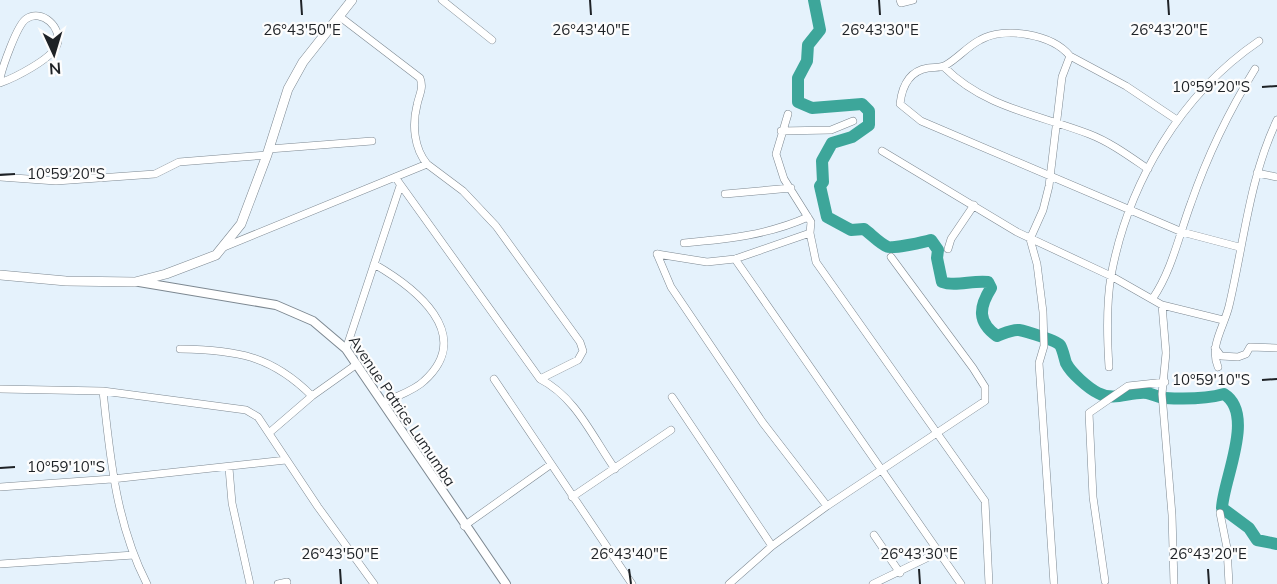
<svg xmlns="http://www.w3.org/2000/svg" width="1277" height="584" font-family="Mulish,sans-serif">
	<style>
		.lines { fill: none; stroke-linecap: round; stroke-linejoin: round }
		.river { stroke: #3da69a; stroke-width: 12 }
		.minor-casing { stroke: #7d8891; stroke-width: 8 }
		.tertiary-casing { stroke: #7d8891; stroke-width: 10 }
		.secondary-casing { stroke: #7d8891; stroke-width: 10 }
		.minor { stroke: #fff; stroke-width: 7 }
		.tertiary { stroke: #fff; stroke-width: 8 }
		.secondary { stroke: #fff; stroke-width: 9 }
		.ticks { fill: none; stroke: #1e2226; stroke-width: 2 }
		.labels { text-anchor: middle; stroke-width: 4.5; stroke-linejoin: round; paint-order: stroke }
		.street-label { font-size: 15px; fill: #1e2226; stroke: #fdfdfd }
		.ticks-label { font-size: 15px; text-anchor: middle; fill: #1e2226; stroke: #fdfdfd; stroke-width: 4.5; stroke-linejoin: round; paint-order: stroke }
	</style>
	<rect width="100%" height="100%" fill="#e5f2fc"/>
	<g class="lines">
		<path class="river" d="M814,0L820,30L808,45L807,61L798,78V102L812,108L862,104L869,111V125L852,137L832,143L822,161L823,182L820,186L827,217L851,230L864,229C871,234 880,244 888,247C891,249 925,242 931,240L938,250L937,258L942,282C955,287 973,280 988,282L991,288C979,307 977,322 997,336C1003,334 1012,329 1019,330C1025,331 1058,341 1060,345C1063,350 1064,357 1066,363C1071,373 1088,388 1098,393C1115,402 1130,391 1147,393C1153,394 1159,398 1165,398C1183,399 1206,399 1224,394C1256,414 1223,480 1222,508L1249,528L1257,540L1277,544"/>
		<g class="minor-casing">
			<path id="minor" d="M442,0L492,40
				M900,0L901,3L913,0
				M339,16L420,78C424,88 419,95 417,105C412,125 414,148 427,164
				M944,67C985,108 1037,114 1089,134C1110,142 1129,156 1148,169
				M0,78C3,66 17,25 26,19C42,8 63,28 57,45C52,59 14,78 0,83
				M788,114L776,154L784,179L811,222L810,233L816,262L985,501L989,584
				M1177,120L1126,86L1070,56C1052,34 1004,26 980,40C968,46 958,58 946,65C941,68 935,67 928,68C909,71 902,86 900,104L921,121L1182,232L1239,247
				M781,131L831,130L853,121
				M269,149L372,141
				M882,151L1017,232L1111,276L1162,305L1223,320
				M1257,173L1277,177
				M0,177L56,181L155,174L179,162L267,155
				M395,177L540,379C576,397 593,438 615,469
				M725,194L791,188
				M684,243C728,239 768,235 808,217
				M224,247L427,164L463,191L496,226L580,342L583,351L578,360L540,379
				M948,249L951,239L974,205
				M657,254L671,287L763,423L827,506
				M657,254L707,262L735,259L810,233
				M735,259L961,584
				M374,264C414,287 476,334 424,381C414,391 396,396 383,403
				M1153,298C1172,270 1179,235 1191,203C1207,157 1229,111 1255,69
				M1162,305L1166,353L1162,394L1172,515L1174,584
				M1215,348L1221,356L1238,357L1246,354L1250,347L1277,348
				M180,349C236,350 271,355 312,396
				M346,349L400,186
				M1109,367C1107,337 1106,306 1111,276C1128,183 1181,94 1259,41
				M1218,367C1209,346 1224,327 1229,306C1244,243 1249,179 1277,120
				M494,379L632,584
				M0,389L103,391L246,410L258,417L318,507L374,584
				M103,391C110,457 116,524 147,584
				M672,397L772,546
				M269,433L312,396L357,364
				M229,468L232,503L250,584
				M0,487L112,479L286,460
				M572,497L671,430
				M1220,513L1227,548L1229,584
				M464,526L550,465
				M874,535L900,573
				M0,564L134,555
				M1105,581L1093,497L1089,413L1128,386L1165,382
				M278,584L287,582
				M729,584L772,546L827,506L985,401V387L973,368L891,257
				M873,584L939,552
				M1054,584L1039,363L1044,346L1043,312L1037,264L1030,239L1043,210L1049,186L1062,77L1070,56"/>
		</g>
		<g class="tertiary-casing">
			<path id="tertiary" d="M139,282L276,305L313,321L346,349L506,584"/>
		</g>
		<g class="secondary-casing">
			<path id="secondary" d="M0,275L66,281L135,282L166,274L216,255L241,224L267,155L288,89L303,62L352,0"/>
		</g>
		<use href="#minor" class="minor"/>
		<use href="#tertiary" class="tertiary"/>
		<use href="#secondary" class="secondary"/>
	</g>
	<path class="ticks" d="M301,0L302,15M590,0L591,15M879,0L880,15M1168,0L1169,15M1262,87L1277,86M0,175L15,174M1262,380L1277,379M0,468L15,467M340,569L341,584M629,569L631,584M919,569L920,584M1208,569L1209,584"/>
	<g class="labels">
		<g class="street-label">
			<text transform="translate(402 411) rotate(56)" y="5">Avenue Patrice Lumumba</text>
		</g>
	</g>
	<g class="ticks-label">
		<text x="302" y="35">26°43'50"E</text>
		<text x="591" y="35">26°43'40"E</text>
		<text x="880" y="35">26°43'30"E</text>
		<text x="1169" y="35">26°43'20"E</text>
		<text x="1211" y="92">10°59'20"S</text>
		<text x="66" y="179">10°59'20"S</text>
		<text x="1211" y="385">10°59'10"S</text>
		<text x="66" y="472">10°59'10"S</text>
		<text x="340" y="559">26°43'50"E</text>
		<text x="629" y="559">26°43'40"E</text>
		<text x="919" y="559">26°43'30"E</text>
		<text x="1208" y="559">26°43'20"E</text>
	</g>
	<g transform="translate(54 54) rotate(176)" stroke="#fdfdfd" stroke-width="4.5" paint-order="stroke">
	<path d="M0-4.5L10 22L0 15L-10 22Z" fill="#1e2226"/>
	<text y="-9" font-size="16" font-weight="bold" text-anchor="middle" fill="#1e2226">N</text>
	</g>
</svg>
